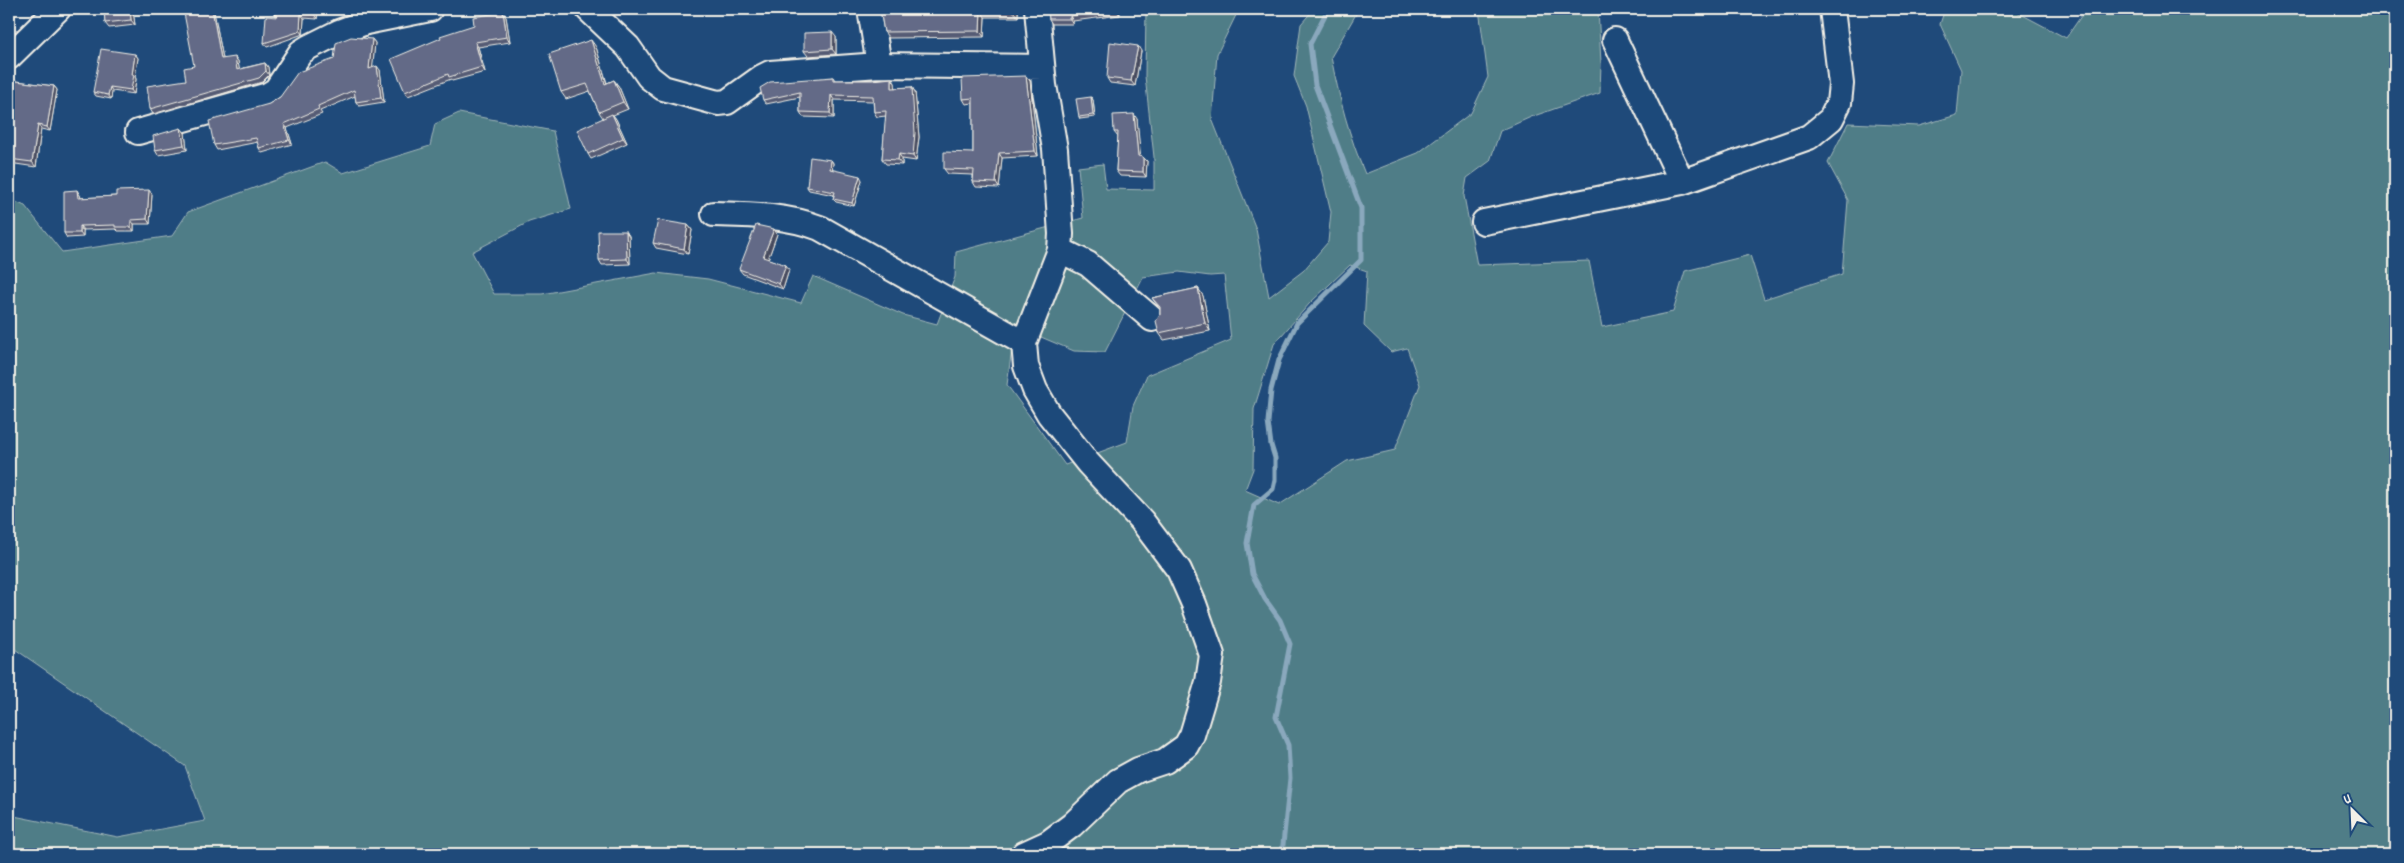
<svg xmlns="http://www.w3.org/2000/svg" width="2404" height="863" font-family="Dekko,sans-serif">
	<style>
		.green { fill: #4f7d87; stroke: #a2b7b8; fill-rule: evenodd }
		.lines { fill: none; stroke-linecap: round; stroke-linejoin: round }
		.stream { stroke: #8aa8bd; stroke-width: 5 }
		.minor-casing { stroke: #f4f1e8; stroke-width: 28 }
		.minor { stroke: #1f4a7a; stroke-width: 24 }
		.wall { fill: #565c74; stroke: #f4f1e8 }
		.shaded-wall { fill: #464b5e; stroke: #f4f1e8 }
		.building { fill: #646b87; stroke: #f4f1e8 }
	</style>
	<rect width="100%" height="100%" fill="#1f4a7a"/>
	<filter id="ink" filterUnits="userSpaceOnUse"><feTurbulence type="fractalNoise" baseFrequency=".02" numOctaves="2"/><feDisplacementMap in="SourceGraphic" scale="10" xChannelSelector="R" yChannelSelector="G"/><feConvolveMatrix kernelMatrix="1 2 1 2 8 2 1 2 1" color-interpolation-filters="sRGB"/></filter>
	<g filter="url(#ink)">
		<path class="green" d="M1146,9H1239L1217,54L1212,119L1256,229L1269,297L1303,271L1328,242L1331,212L1306,106L1294,76L1301,24L1314,9H1359L1331,57C1339,97 1349,136 1365,174L1418,153L1471,113L1488,77L1479,9H1598L1601,63L1600,93L1531,117L1500,131L1490,161L1467,178L1464,196L1477,265L1589,261L1602,327L1673,312L1685,271L1750,255L1764,299L1842,274L1848,200L1828,163L1848,123L1919,126L1957,115L1961,70L1940,24L1945,9H2017V12L2066,38L2086,9H2395V854H9V815L118,837L205,821L185,766L9,645V199L25,206L62,252L172,236L188,212L325,162L343,173L430,146L435,124L459,113L553,131L571,209L529,222L472,252L494,294H542L656,273L708,279L801,303L813,276L903,315L937,324L955,277L956,252L1083,218L1078,167L1103,164L1106,189L1154,190V157L1145,76ZM1350,265L1367,271L1364,326L1391,352L1407,348L1420,385L1395,450L1347,461L1279,505L1245,490L1253,469L1254,409L1274,344L1310,303ZM1179,272L1210,276L1224,275L1231,340L1147,375L1133,406L1127,442L1065,465L1007,385L1015,326L1074,351L1105,352L1143,277Z"/>
		<g class="lines">
			<path class="stream" d="M1282,854L1290,778L1288,745L1276,717L1290,644L1280,620L1265,599L1252,574L1247,543L1254,505L1273,489L1275,480V458L1271,445L1268,422L1271,390L1279,360L1297,323L1361,260V208L1315,85L1310,44L1328,9"/>
			<g class="minor-casing">
				<path id="minor" d="M588,9L628,47L649,77L663,88L718,103L727,102L762,77L770,73L879,65L1042,67
					M870,9L879,65
					M1615,40L1682,182
					M9,57L58,9
					M138,132L268,95L276,90L301,52L309,47L339,32L366,22L430,9
					M714,214C751,215 785,215 820,228L1024,343
					M1484,222L1682,182L1809,137L1831,119L1839,103L1841,84L1832,9
					M1060,250L1088,264L1152,319
					M1024,854L1048,843L1072,825L1118,781L1138,770L1165,761L1186,746L1192,735L1208,682L1212,655L1194,604L1179,570L1142,521L1088,463L1049,414L1035,390L1026,366L1024,343L1060,250L1061,234L1055,149L1044,85L1037,9"/>
			</g>
			<use href="#minor" class="minor"/>
		</g>
		<path class="wall" d="M104,9H144L133,11L135,25L109,28L105,23Z
			M204,9H212L214,12L223,59L238,61L239,69L265,63L268,67L269,75L262,82L153,114L150,109L186,80L194,66Z
			M318,9L317,19L304,18L303,34L267,47L264,43L276,17L274,14L277,10Z
			M880,9H1018V17H985L984,37L889,38L884,32Z
			M1048,9H1119L1120,15L1073,21V24H1052L1049,19Z
			M506,17L510,42L478,47L485,72L452,81L451,79L408,96L405,92Z
			M836,37V54L808,56L804,51Z
			M372,39L375,43L372,68L380,70L384,102L359,106L356,102L355,96L320,111L322,114L287,128L292,144L262,153L259,148L258,142L217,150L214,145L269,104L280,97L334,59Z
			M596,47L607,83L614,80L619,87L628,109L613,115L616,119L627,143L591,159L588,154L603,118L599,112L590,91L566,99L561,92Z
			M1141,51L1135,86L1110,83L1107,78Z
			M135,54L138,58L135,77L136,79L134,94L112,91L111,99L96,96L93,92Z
			M833,77L835,80H872L892,78L895,83V88L912,87L915,92L919,137L916,161L902,159V165L886,164L882,159L886,116L877,117L874,112L873,101L834,100V118L803,117L800,112V97L766,104L763,100Z
			M9,80L54,86L57,90L50,131L41,129L36,167L9,163Z
			M1030,81L1038,156L1002,158L999,188L976,187L973,182V175L948,174L944,169L973,153V103L966,104L963,99Z
			M1091,97L1093,100L1095,117L1080,119L1079,117Z
			M1137,119L1140,156L1147,161L1146,177L1120,176L1116,171L1118,137L1114,132Z
			M181,128L185,133L187,150L158,155L155,150Z
			M831,160L833,163L832,170L862,180L854,206L836,202L833,199L834,195L809,190L807,187Z
			M152,194L150,224H134V231H118L116,229L83,230V237L67,238L64,233L80,195L81,198Z
			M688,225L692,230L688,254L656,248L653,243Z
			M626,231L629,236L630,264L602,265L599,260Z
			M777,234L768,259L786,265L789,270L783,289L743,274L739,269Z
			M1198,288L1203,296L1210,331L1164,340L1159,333L1160,309L1152,298Z"/>
		<path class="shaded-wall" d="M130,9H131L133,11L135,25L131,20Z
			M212,9L214,12L224,64L221,59Z
			M315,9H318L317,19L314,14Z
			M1013,9H1018V17L1013,11Z
			M1116,9H1119L1120,15L1116,10Z
			M981,10L985,17L984,37L980,31Z
			M503,12L506,17L510,42L507,37Z
			M301,14L304,18L303,34L300,30Z
			M1070,16L1073,21V24L1070,19Z
			M832,32L836,37V54L832,49Z
			M372,39L375,43L372,73L369,69Z
			M591,40L596,47L609,91L605,84Z
			M475,42L478,47L485,72L482,67Z
			M1138,46L1141,51L1135,86L1131,81Z
			M135,54L138,58L135,77L136,79L134,94L131,90L132,75Z
			M235,57L238,61L240,74L237,70Z
			M265,63L268,67L269,75L266,71Z
			M377,66L380,70L384,102L381,98Z
			M1026,76L1030,81L1038,156L1035,151Z
			M892,78L895,83L896,93L892,88Z
			M614,80L619,87L628,109L623,102Z
			M54,86L57,90L50,131L47,127Z
			M110,87L112,91L111,99L108,95Z
			M912,87L915,92L919,137L916,161L913,156Z
			M831,95L834,100V118L830,113Z
			M1091,97L1093,100L1095,117L1093,115Z
			M612,114L616,119L627,143L623,138Z
			M1134,114L1137,119L1141,161L1138,156Z
			M284,124L287,128L292,144L289,140Z
			M38,125L41,129L36,167L32,162Z
			M181,128L185,133L187,150L184,145Z
			M999,153L1002,158L999,188L996,183Z
			M899,154L902,159V165L898,160Z
			M1143,157L1147,161L1146,177L1143,172Z
			M831,160L833,163L832,172L830,169Z
			M860,176L862,180L854,206L852,203Z
			M77,190L80,195L81,202L78,198Z
			M149,190L152,194L150,224L147,219Z
			M131,220L134,224V231L131,227Z
			M688,225L692,230L688,254L684,249Z
			M80,226L83,230V237L80,233Z
			M774,229L777,234L767,262L763,257Z
			M626,231L629,236L630,264L627,259Z
			M786,265L789,270L783,289L779,284Z
			M1198,288L1203,296L1210,331L1205,323Z"/>
		<path class="building" d="M104,9H130L131,20L105,23Z
			M204,9H212L221,59L235,57L237,70L265,63L266,71L259,78L150,109L147,86L186,80L184,68L194,66L184,13Z
			M277,9H315L314,14H301L300,30L298,32L264,43L266,16L277,17V14H274V11L277,10Z
			M880,9H1013V11L981,10L980,31L884,32Z
			M1048,9H1116V10L1070,16V19H1049Z
			M503,12L507,37L475,42L482,67L449,77L448,74L405,92L391,59L441,38L440,36L474,25L473,17Z
			M832,32V49L804,51V33Z
			M351,37L372,39L369,69L377,66L381,98L356,102L354,90L318,106L319,109L284,124L289,140L259,148L256,138L214,145L209,121L269,104L280,97L298,72L334,59L336,43Z
			M591,40L605,84L614,80L623,102L599,112L587,84L561,92L549,54Z
			M1110,42L1138,46L1131,81L1107,78Z
			M101,49L135,54L132,75H134L131,90L110,87L108,95L93,92Z
			M1026,76L1035,151L999,153L996,183L973,182L974,170L944,169V152L973,153V98L963,99L962,78Z
			M833,77V80H872L892,78V88L912,87L915,133L913,156L899,154L898,160L882,159L886,111L874,112L873,96L831,95L830,113L800,112V92L763,100L760,88L770,82Z
			M9,80L54,86L47,127L38,125L32,162L9,159Z
			M1091,97L1093,115L1079,117L1076,99Z
			M612,114L623,138L588,154L577,130Z
			M1134,114L1138,156L1143,157V172L1116,171L1118,132H1114L1113,115Z
			M181,128L184,145L155,150L153,136Z
			M810,157L831,160L830,169L860,176L852,203L833,199L835,192L807,187Z
			M77,190L78,198L116,196V191L149,190L147,219L131,220V227H115V225L80,226V233H64V191Z
			M658,220L688,225L684,249L653,243Z
			M756,225L774,229L763,257L786,265L779,284L739,269Z
			M598,231H626L627,259L599,260Z
			M1198,288L1205,323L1159,333L1156,321L1160,315V307L1152,298Z"/>
	</g>
	<rect width="2404" height="863" fill="none" stroke="#1f4a7a" stroke-width="30"/>
	<rect x="15" y="15" width="2374" height="833" fill="none" stroke="#f4f1e8" stroke-width="2" filter="url(#ink)"/>
	<g transform="translate(2352 810) rotate(336)" stroke="#1f4a7a" stroke-width="4" paint-order="stroke">
	<path d="M0-4L9 19L0 12L-9 19Z" fill="#f4f1e8"/>
	<text y="-8" font-size="14" font-weight="bold" text-anchor="middle" fill="#f4f1e8">U</text>
	</g>
</svg>
